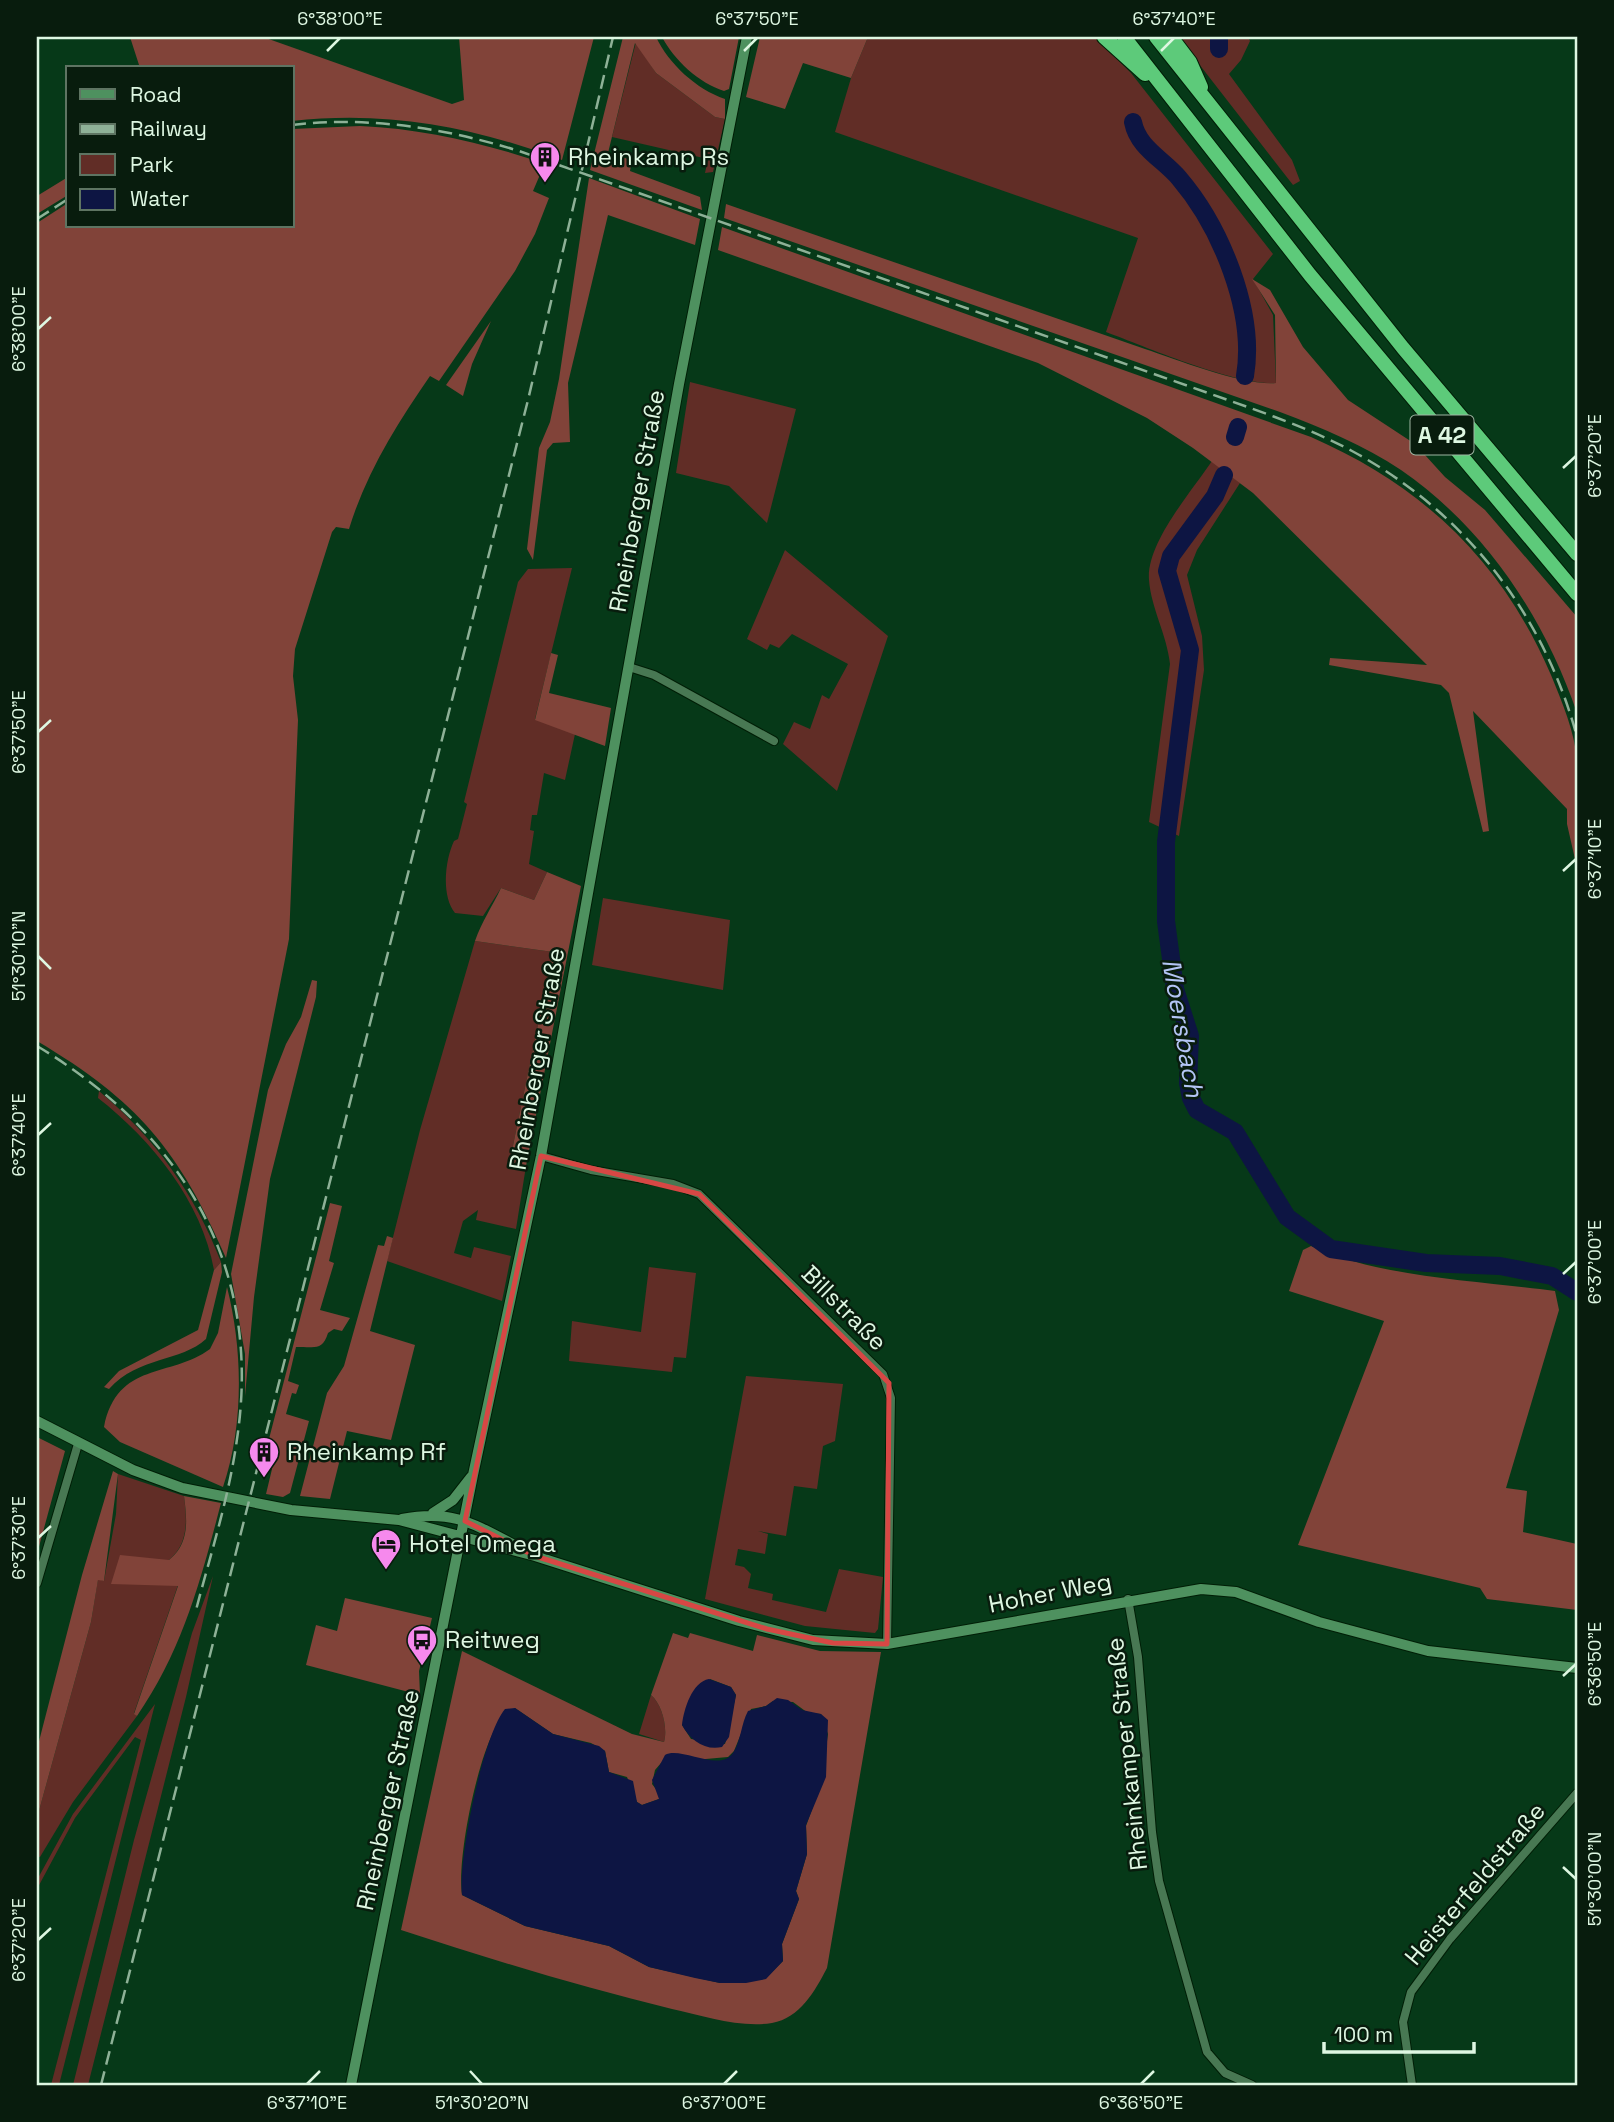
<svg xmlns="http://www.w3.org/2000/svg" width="1614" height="2122" font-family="'Space Grotesk',sans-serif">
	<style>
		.green { fill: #612d26 }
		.forest { fill: #814339; fill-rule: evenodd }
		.water { fill: #0d1543 }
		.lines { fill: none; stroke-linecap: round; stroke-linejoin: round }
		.river { stroke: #0d1543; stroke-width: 18 }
		.street-casing { stroke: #001e06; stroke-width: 10 }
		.secondary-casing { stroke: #001e06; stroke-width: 12 }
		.highway-casing { stroke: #001e06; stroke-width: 16 }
		.street { stroke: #487853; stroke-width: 8 }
		.secondary { stroke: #4e915f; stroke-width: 10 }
		.highway { stroke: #5dca7a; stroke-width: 14 }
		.rail { stroke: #8eb197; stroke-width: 2.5; stroke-dasharray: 14 7; stroke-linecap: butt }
		.marked { fill: none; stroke: #d74744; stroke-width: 5; stroke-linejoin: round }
		.ticks { fill: none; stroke: #def7e2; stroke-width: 2.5 }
		.labels { text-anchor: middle; stroke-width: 5; stroke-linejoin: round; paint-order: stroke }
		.shield { fill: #081c0d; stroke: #9eb5a2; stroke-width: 2 }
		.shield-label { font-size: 23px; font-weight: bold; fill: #def7e2 }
		.poi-label { font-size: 24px; fill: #def7e2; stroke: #081c0d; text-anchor: start }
		.street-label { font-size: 24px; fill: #def7e2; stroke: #081c0d }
		.water-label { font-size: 26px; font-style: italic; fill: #b4c5f5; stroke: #081c0d }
		.neatline { fill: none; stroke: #def7e2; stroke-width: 2.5 }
		.ticks-label { font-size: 18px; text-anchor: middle; fill: #def7e2 }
	</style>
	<rect width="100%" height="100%" fill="#063918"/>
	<path class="green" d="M868,37H1095L1131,73L1273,254L1253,279L1273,315L1276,383C1237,386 1146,347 1106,332L1138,238L835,132L851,78Z
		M1178,37H1248L1250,41L1241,60L1229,74L1292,160L1300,181L1293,185Z
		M636,42L656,73L715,117L725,119L713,172L705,173L708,159L612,137Z
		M690,382L796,409L767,523L729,486L676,473Z
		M1212,461L1240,483L1197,550L1187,575L1202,636L1204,670L1179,836L1149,822L1170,664C1167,635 1151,608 1149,580C1146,543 1192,491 1212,461Z
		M785,550L888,636L837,791L783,744L794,722L810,729L822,695L829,699L848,664L792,634L779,648L770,644L767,650L747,639Z
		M572,568L535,719L575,734L565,780L544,773L537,815H532L530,830L534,831L529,864L547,872L534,900L501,888L483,916L455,913C441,896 445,860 454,841L458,839L467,804L464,802L518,582L528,569Z
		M603,898L730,920L723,990L592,965Z
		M475,941L553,952L510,1160L526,1166L516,1229L476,1220L478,1210L463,1221L454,1253L471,1258L474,1247L511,1256L502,1301L387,1261L420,1130Z
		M99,1091C155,1138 195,1194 221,1262L214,1270C202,1202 152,1140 98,1098Z
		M649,1267L696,1273L686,1358L674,1357L672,1372L569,1361L572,1321L641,1332Z
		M746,1376L843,1384L835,1441L823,1446L817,1489L794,1486L786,1536L758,1531L768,1534L765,1554L738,1549L735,1565L744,1567L751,1574L748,1588L773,1594L772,1600L826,1612L839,1569L883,1577L878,1629L875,1633L805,1626L705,1599Z
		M118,1474L184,1496C187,1520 189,1543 169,1560L178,1585L134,1713L137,1716L73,1802L40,1857L37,1856V1818L91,1622L98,1579L104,1581L116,1514Z
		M213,1576L186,1697L88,2085H73L134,1840L192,1633Z
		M651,1695C662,1704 668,1728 664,1742L639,1734Z
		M155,1704L59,2085H51L141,1740L135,1737L75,1818L37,1889V1880L73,1814Z"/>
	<path class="forest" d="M130,37H263L452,104L464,100L459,37H594L562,160C474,127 387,110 292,121V68H140Z
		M623,37H656C669,64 696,89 725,99V119L715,117L656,73L635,43L608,153L632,160L630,171L700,197L702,210L590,170Z
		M662,37H739L729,89L724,91C699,83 674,60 662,37Z
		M760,37H868L851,78L803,63L785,109L746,97Z
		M360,126C428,129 491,145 555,167L552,174L542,170L533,191L549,198L535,234L515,271L439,381L430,376C397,424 366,473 349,529L336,527L332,532L295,649L293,676L298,720L289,939L226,1258C179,1150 138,1101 37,1041V223L68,203V226H292V129Z
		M68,177V195L37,214V196Z
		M589,178L700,219L695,245L608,215L568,383L570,442L553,443L547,450L533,560L527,549L539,448L550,422L559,379Z
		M726,204L1145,349C1178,360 1244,386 1276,383L1275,315L1252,279L1270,290L1303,347L1348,400L1415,444L1445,477L1485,510L1577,617V713C1544,617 1485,528 1401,470C1364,445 1322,428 1280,412L724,218Z
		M722,227L1311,437C1423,486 1502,561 1551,675C1562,702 1575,732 1577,761C1580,796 1577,833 1577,868L1567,824V809L1473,711L1489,831L1483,832L1449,693L1441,685L1329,665L1330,658L1427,665L1253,493L1193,448L1147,418L1038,363L718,250Z
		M491,321L472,364L463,396L446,385Z
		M551,653L558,655L549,693L611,708L605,746L535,720Z
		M547,872L581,886L526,1166L510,1160L553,952L475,941C482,921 492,907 501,888L534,900Z
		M312,980L317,981L316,997L270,1179L254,1297L245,1396V1354L231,1274L268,1090L286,1044L301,1017Z
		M330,1203L342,1206L329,1261L334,1263L320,1310L350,1318L342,1331L334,1329L328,1333C322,1352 314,1346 296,1347L288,1381L299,1385L296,1394L292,1393L286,1414L309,1421L290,1493L283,1497L266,1494L272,1469L262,1466Z
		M387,1236L393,1238L370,1331L415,1345L391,1440L347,1431L330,1499L300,1496L327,1393L344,1366L378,1245L384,1246Z
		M1311,1246C1376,1277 1482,1281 1555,1291L1559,1310L1506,1488L1527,1491L1523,1532L1577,1544V1610L1487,1599L1480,1588L1298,1545L1384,1321L1289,1291L1303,1250Z
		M221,1262L222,1272L206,1339C181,1362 139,1356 109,1389L104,1387L119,1371L198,1330L214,1270Z
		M227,1287C243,1350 244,1425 223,1487L120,1442L104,1427C117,1361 171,1378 210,1349L218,1333Z
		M37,1437L65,1451L37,1554Z
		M113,1471L118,1474L104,1581L98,1580L91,1622L37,1818V1749L82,1575Z
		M184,1496L221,1503C201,1580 182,1651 137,1716L134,1714L178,1586L111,1584L120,1555L169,1560C190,1543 187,1520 184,1496Z
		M345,1598L432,1618L419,1671L420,1695L306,1665L316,1625L337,1631Z
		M673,1633L688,1638L690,1633L753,1651L757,1635L820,1651L881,1652L827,1968C815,1991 800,2018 772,2023C740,2028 703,2016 672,2009C581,1987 490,1959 401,1930L462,1651L632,1734L664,1742C668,1728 662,1704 651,1695ZM710,1679L731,1687L736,1695L725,1744L691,1739L682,1725ZM773,1701L793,1702L808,1713L821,1714L828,1734L824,1762L826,1771L806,1826L807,1854L796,1891L799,1899L782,1944L783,1961L765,1979L720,1983L649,1967L609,1946L525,1926L462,1895C457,1858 476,1767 493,1733C498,1724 508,1716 515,1708L553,1734L591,1743L605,1751L609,1772L627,1777L637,1802L642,1805L659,1799V1793L652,1784L655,1770L661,1763L728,1757L734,1751L751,1709L766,1706Z"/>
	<path class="water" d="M709,1679L731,1687L736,1695L729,1737L722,1747C705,1751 690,1740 682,1725C684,1709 692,1682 709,1679Z
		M777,1698L788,1700L802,1710L821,1714L828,1720L826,1777L806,1825L807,1854L796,1891L799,1899L782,1944L783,1961L766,1979L746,1983H720L695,1978L649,1967L609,1946L525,1926L462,1895C458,1859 483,1735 505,1709L515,1708L553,1734L599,1746L605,1751L609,1772L633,1781L637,1802L642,1805L659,1799L652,1780L665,1755C681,1746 719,1773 733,1753C741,1741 741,1724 748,1711L766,1706Z"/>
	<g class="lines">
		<path class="river" d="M1219,37V49
			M1133,122C1138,148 1163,159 1179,178C1220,226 1256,311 1245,376
			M1235,437L1238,427
			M1224,475L1215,496L1171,556L1167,571L1190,650L1166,842V921L1175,989L1190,1036L1188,1083L1191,1098L1197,1110L1235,1132L1287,1217L1331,1249L1426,1263L1500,1266L1552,1276L1577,1292"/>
		<g class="street-casing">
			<path id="street" d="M629,667L654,675L774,741
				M541,1156L591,1170L673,1184L699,1194L883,1374L891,1398L887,1644
				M37,1583L78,1444
				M1128,1599L1138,1657L1152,1832L1159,1881L1207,2052L1225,2073L1252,2085
				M1412,2085L1403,2022L1411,1992L1450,1939L1577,1793"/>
		</g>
		<g class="secondary-casing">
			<path id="secondary" d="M37,1421L133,1470L182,1488L291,1510L399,1520L535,1556L739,1621L813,1640L887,1644L1201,1589L1236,1592L1319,1622L1428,1651L1577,1668
				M433,1513L453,1500L471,1477
				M402,1519C453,1509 474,1524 518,1547
				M351,2085L473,1475L541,1156L679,384L747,37"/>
		</g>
		<g class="highway-casing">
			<path id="highway" d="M1104,37L1145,74
				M1124,37L1310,275L1577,594
				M1156,37L1403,348L1577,554
				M1171,37L1190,62L1201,87"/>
		</g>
		<use href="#street" class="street"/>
		<use href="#secondary" class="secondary"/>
		<use href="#highway" class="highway"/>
		<path class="rail" d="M292,125C369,116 445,128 519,151L1228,400C1270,415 1313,430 1352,451C1465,512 1544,614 1577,737
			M37,219L68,199
			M37,1046C182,1133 263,1266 237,1439C229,1497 211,1553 196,1610
			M101,2085L528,400L613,37"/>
	</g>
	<path class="marked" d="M541,1156L699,1194L889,1383L887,1644L833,1643L767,1629L535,1556L465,1521Z"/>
	<path class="ticks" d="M327,51L340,38M744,51L757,38M1161,51L1174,38M38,329L51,317M1563,468L1576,456M38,732L51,720M1563,871L1576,859M38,956L51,969M38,1135L51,1123M1563,1274L1576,1262M38,1538L51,1526M1563,1676L1576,1664M1563,1867L1576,1879M38,1940L51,1928M470,2071L482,2084M307,2084L320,2071M724,2084L737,2071M1141,2084L1154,2071"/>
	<defs>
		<g id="building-pin" transform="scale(1.575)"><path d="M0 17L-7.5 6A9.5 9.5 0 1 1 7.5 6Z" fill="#f689ed" stroke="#081c0d"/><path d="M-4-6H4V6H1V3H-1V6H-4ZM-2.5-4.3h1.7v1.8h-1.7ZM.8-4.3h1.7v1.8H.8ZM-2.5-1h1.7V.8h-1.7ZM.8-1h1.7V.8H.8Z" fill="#111"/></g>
		<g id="hotel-pin" transform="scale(1.575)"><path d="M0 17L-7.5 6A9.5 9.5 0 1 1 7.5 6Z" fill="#f689ed" stroke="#081c0d"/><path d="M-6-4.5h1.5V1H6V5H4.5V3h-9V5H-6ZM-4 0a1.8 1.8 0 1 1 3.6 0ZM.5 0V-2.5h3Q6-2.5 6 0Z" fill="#111"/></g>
		<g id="bus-pin" transform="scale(1.575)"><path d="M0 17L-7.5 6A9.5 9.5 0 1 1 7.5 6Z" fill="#f689ed" stroke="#081c0d"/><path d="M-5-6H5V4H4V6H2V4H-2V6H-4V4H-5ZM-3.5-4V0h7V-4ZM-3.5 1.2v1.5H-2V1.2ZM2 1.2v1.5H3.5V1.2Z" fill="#111"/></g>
	</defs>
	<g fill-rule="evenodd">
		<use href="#building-pin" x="545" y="157"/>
		<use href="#building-pin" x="264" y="1452"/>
		<use href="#hotel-pin" x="386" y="1544"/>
		<use href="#bus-pin" x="422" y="1640"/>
	</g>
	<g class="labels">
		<rect class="shield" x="1410.5" y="415.5" width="63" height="39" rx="5"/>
		<g class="shield-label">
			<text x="1442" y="443">A 42</text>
		</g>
		<g class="poi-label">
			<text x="568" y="165">Rheinkamp Rs</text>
			<text x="287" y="1460">Rheinkamp Rf</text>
			<text x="409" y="1552">Hotel Omega</text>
			<text x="445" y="1648">Reitweg</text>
		</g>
		<g class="street-label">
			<text transform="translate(637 501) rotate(-80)" y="8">Rheinberger Straße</text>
			<text transform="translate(537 1059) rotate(-80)" y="8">Rheinberger Straße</text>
			<text transform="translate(844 1308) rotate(45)" y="8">Billstraße</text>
			<text transform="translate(1050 1593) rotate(-11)" y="8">Hoher Weg</text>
			<text transform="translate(1127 1754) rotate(-96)" y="8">Rheinkamper Straße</text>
			<text transform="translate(388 1800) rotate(-78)" y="8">Rheinberger Straße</text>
			<text transform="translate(1475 1884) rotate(-50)" y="8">Heisterfeldstraße</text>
		</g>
		<g class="water-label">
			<text transform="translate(1183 1028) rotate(80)" y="9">Moersbach</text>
		</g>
	</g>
	<rect width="1614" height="2122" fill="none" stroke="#081c0d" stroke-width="77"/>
	<rect x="66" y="66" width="228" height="161" fill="#081c0d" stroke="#5e7462" stroke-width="2"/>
	<rect x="80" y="89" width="35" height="10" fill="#4e915f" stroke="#5e7462" stroke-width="2"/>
	<text x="130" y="102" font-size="21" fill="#def7e2">Road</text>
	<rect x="80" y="124" width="35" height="10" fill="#8eb197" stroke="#5e7462" stroke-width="2"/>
	<text x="130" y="136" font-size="21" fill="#def7e2">Railway</text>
	<rect x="80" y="154" width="35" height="21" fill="#612d26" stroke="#5e7462" stroke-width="2"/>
	<text x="130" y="172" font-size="21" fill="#def7e2">Park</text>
	<rect x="80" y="189" width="35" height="21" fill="#0d1543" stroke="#5e7462" stroke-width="2"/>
	<text x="130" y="206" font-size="21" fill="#def7e2">Water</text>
	<path d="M1324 2042v10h150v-10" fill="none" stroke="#def7e2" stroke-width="3.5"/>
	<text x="1334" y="2042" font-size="21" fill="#def7e2" stroke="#081c0d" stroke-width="5" paint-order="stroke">100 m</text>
	<rect x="38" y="38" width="1538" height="2046" class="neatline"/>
	<g class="ticks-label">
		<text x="340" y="25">6°38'00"E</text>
		<text x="757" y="25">6°37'50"E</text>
		<text x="1174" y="25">6°37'40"E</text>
		<text transform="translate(19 329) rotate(-90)" y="6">6°38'00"E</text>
		<text transform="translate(1595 456) rotate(-90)" y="6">6°37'20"E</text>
		<text transform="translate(19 732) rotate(-90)" y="6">6°37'50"E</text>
		<text transform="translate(1595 859) rotate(-90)" y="6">6°37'10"E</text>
		<text transform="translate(19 956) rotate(-90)" y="6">51°30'10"N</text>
		<text transform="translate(19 1135) rotate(-90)" y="6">6°37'40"E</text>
		<text transform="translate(1595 1262) rotate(-90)" y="6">6°37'00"E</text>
		<text transform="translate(19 1538) rotate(-90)" y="6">6°37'30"E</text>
		<text transform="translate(1595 1664) rotate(-90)" y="6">6°36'50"E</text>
		<text transform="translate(1595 1879) rotate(-90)" y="6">51°30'00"N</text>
		<text transform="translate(19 1940) rotate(-90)" y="6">6°37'20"E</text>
		<text x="307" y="2109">6°37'10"E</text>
		<text x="482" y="2109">51°30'20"N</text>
		<text x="724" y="2109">6°37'00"E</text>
		<text x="1141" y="2109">6°36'50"E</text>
	</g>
</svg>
